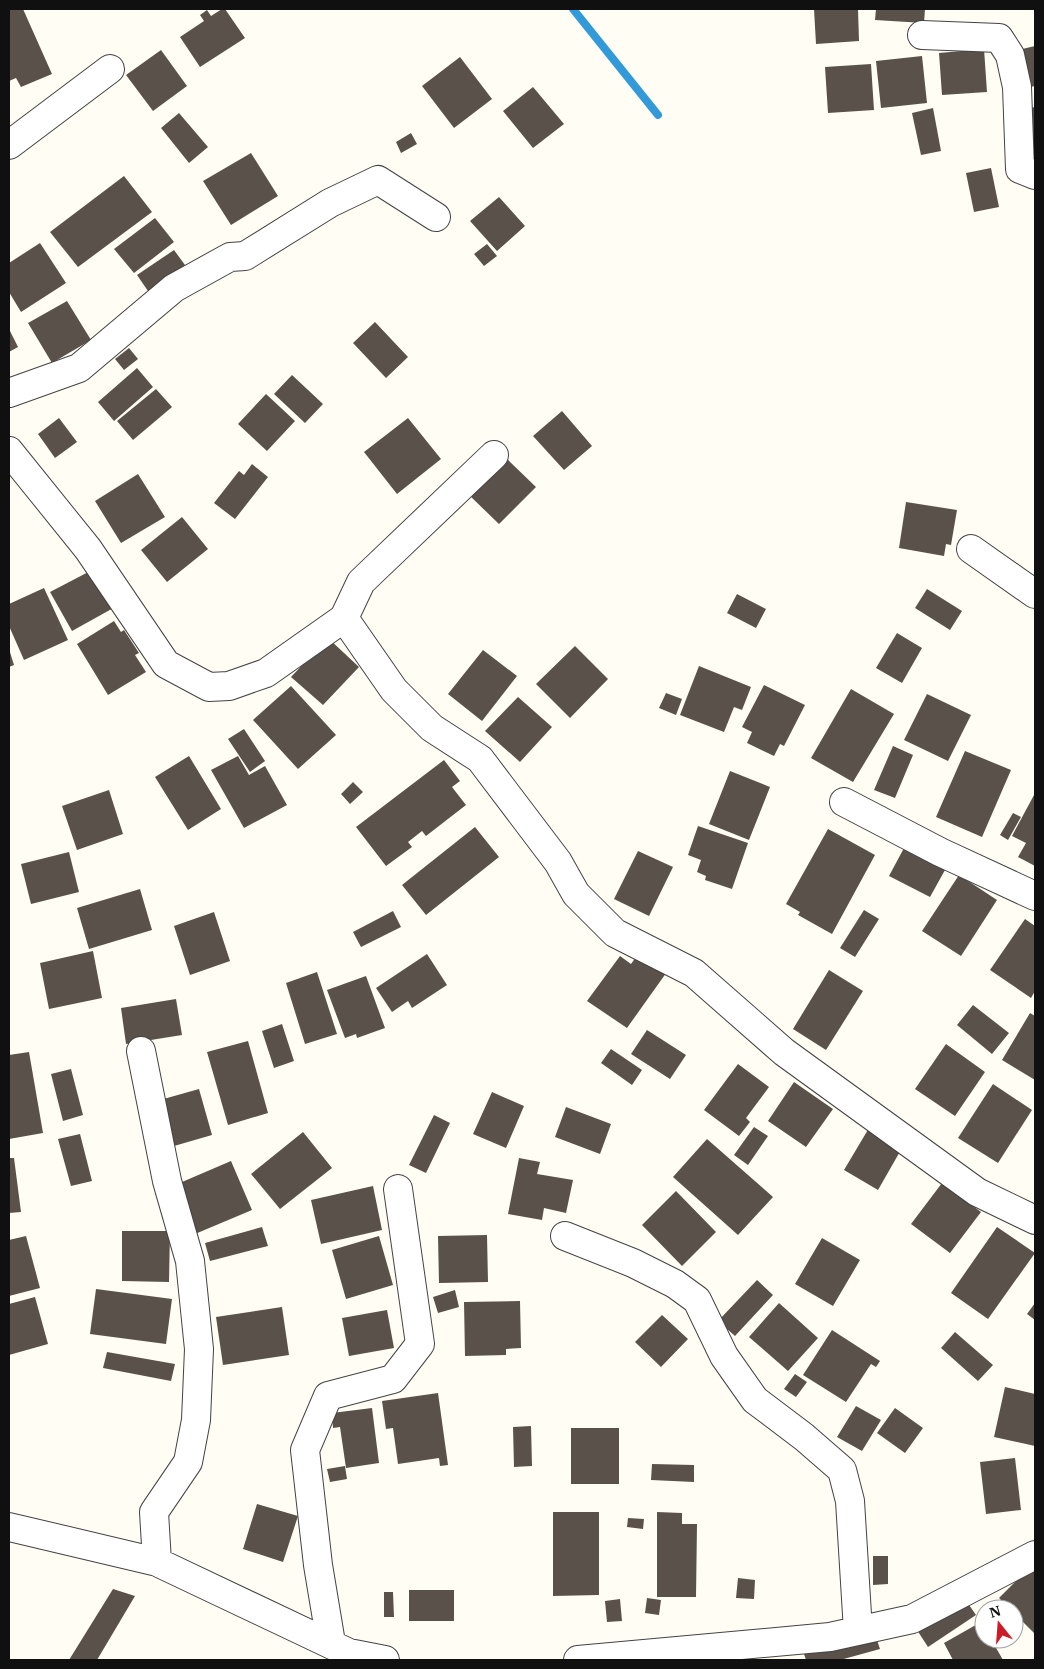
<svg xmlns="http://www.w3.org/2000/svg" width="1044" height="1669" font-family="'IBM Plex Serif',serif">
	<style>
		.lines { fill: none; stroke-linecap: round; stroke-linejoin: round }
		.stream { stroke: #339ad9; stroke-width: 8 }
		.building { fill: #5a514b }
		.minor-casing { stroke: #434343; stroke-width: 30 }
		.minor { stroke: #fff; stroke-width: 28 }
	</style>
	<rect width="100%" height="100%" fill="#fffdf4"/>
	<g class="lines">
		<path class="stream" d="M573,9L658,115"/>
	</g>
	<path class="building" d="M9,9H23L52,74L21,87L16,78L9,81Z
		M222,9H225L245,38L200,67L180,37L204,21L200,15L207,10L211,16Z
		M814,9H858L859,41L816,44Z
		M876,9H925L924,23L875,20Z
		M1035,46V86L1026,88L1018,50Z
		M984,49L987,92L942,95L939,53Z
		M161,50L187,86L153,111L126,75Z
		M922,56L927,103L881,108L876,61Z
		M460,57L492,99L454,128L422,86Z
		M871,64L874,110L828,113L825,67Z
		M533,87L564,124L533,148L503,111Z
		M1035,107V155H1032L1025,109Z
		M933,108L941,151L921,155L912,113Z
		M179,113L208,147L189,163L161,128Z
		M411,133L417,144L401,153L396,142Z
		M251,153L278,196L231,225L203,181Z
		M991,168L999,207L974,212L966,173Z
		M124,176L152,212L78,267L50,232Z
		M499,197L525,226L497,251L470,221Z
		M155,218L174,242L134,273L114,249Z
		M40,243L66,283L21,312L9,292V263Z
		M487,244L497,256L484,266L474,254Z
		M174,250L185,265L148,291L137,275Z
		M67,301L91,340L52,363L28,323Z
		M375,322L408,357L386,378L353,343Z
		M9,329L18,347L9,352Z
		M129,348L138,359L124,370L115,359Z
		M137,368L153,387L114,421L98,402Z
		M292,375L323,404L305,423L274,394Z
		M156,389L172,407L133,440L117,421Z
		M266,394L295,421L267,451L238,424Z
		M562,411L592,446L564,470L533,436Z
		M59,418L77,442L55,458L38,434Z
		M408,418L441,459L397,494L364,452Z
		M505,457L536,487L499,524L468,494Z
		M252,464L268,477L235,519L214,503L239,471L244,475Z
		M138,474L165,517L121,543L95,501Z
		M906,502L957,510L951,545L946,544L944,556L899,548Z
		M182,517L208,549L167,582L141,550Z
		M96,568L117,606L72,631L50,592Z
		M44,588L68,640L24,660L9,626V604Z
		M927,589L962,611L950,630L915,608Z
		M737,594L766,609L756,628L727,613Z
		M114,621L121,632L124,630L139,653L135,655L146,672L108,695L77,644Z
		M897,633L922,648L902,683L876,668Z
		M328,638L359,667L323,705L291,677Z
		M575,646L608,679L570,718L536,684Z
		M9,649L14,665L9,667Z
		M483,650L517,676L482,721L448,694Z
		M699,666L751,687L742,710L734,707L724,732L680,715Z
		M764,685L805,705L784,746L780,744L774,756L747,743L752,732L742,727Z
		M291,686L336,735L298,769L253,720Z
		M851,689L894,714L853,782L811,758Z
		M666,693L682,699L676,715L659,708Z
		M927,694L971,715L948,761L904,740Z
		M518,697L552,727L520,762L485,731Z
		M244,729L265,761L250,772L228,739Z
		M893,746L913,755L895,798L874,790Z
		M965,751L1011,770L982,837L936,817Z
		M189,756L221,809L188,830L155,777Z
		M238,756L249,775L265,766L287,805L244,828L211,770Z
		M444,760L460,781L452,787L466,805L426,836L422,831L408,842L412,847L386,866L356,827Z
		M730,771L770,787L749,840L709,824Z
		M353,782L363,792L350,804L341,794Z
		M109,790L123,834L77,850L62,806Z
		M1034,795L1035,796V866L1018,857L1026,843L1012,836Z
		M1013,813L1021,817L1008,840L1000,835Z
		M698,826L748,843L732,889L705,880L706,876L697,872L701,860L688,855Z
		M475,827L499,857L426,915L402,885Z
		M828,829L875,855L832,934L798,915L800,912L786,904Z
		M904,848L945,870L930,897L889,876Z
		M638,851L673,867L649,916L614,899Z
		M69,852L79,892L31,904L21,864Z
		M959,875L997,900L961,956L922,931Z
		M140,889L152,930L89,949L77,908Z
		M864,910L879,919L855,957L840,948Z
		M393,911L401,927L361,947L353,932Z
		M214,912L230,961L190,975L174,926Z
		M1025,919L1035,926V991L1031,998L990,970Z
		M641,950L669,969L627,1028L587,1001L620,956L631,964Z
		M93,951L102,998L49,1009L40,963Z
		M427,954L447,985L412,1008L408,1001L392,1012L376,988Z
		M829,970L863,991L826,1050L793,1029Z
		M317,972L337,1034L305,1044L286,983Z
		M366,976L385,1028L357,1038L356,1034L345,1038L327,990Z
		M176,999L182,1035L126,1044L121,1008Z
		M973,1005L1009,1033L992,1054L957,1025Z
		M1030,1013L1035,1016V1080L1002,1060Z
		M282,1024L294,1061L274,1068L262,1031Z
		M647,1030L686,1055L670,1079L631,1054Z
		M248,1041L268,1113L228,1125L207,1052Z
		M946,1044L985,1072L955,1116L915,1089Z
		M611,1049L642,1070L632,1085L601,1063Z
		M29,1052L43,1133L9,1139V1055Z
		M738,1064L769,1087L746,1118L750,1122L739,1136L704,1110Z
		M71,1069L83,1115L63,1121L51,1074Z
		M794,1082L833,1109L806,1147L768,1121Z
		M993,1084L1032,1110L998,1163L958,1138Z
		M199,1089L212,1135L174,1146L160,1100Z
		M492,1092L524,1106L506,1148L473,1134Z
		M566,1107L611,1124L600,1154L555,1137Z
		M434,1115L450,1123L426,1173L409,1165Z
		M754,1127L768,1136L748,1165L734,1155Z
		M869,1128L902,1148L878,1190L844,1170Z
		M303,1132L332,1168L280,1209L251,1174Z
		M80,1134L92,1181L71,1186L58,1139Z
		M707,1139L773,1197L738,1235L673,1177Z
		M9,1158H14L21,1212L9,1213Z
		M519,1158L540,1162L537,1174L573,1180L566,1213L544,1208L542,1220L508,1214Z
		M231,1161L252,1210L195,1234L175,1185Z
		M942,1183L981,1212L950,1253L911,1224Z
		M373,1186L382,1230L321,1244L311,1200Z
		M676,1191L716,1232L682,1266L642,1225Z
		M262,1227L268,1246L210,1261L205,1243Z
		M997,1227L1035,1253L988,1319L951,1293Z
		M122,1231H170L169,1282L122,1281Z
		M487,1235L488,1282L439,1283L438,1236Z
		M26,1236L40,1288L9,1296V1240Z
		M379,1236L393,1285L346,1299L332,1250Z
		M822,1238L860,1260L833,1306L795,1284Z
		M757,1280L773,1295L735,1336L718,1321Z
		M96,1289L172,1299L166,1344L90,1334Z
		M455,1290L459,1307L438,1313L433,1297Z
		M35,1297L48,1344L9,1355V1304Z
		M520,1301L521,1348L506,1349V1355L465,1356L464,1302Z
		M779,1303L818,1338L788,1371L749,1337Z
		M1035,1303V1320L1027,1314Z
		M282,1307L289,1355L223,1365L216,1317Z
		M387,1310L394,1348L349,1356L342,1318Z
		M662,1315L688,1339L661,1367L635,1342Z
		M832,1330L880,1361L876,1367L871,1364L846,1402L803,1375Z
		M955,1332L993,1365L978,1381L941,1348Z
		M107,1352L175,1364L171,1381L103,1368Z
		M795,1374L807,1382L796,1397L784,1389Z
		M1005,1387L1035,1394V1446L994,1437Z
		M438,1393L448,1465L440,1466L439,1458L398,1464L393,1428L386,1429L382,1401Z
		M856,1406L881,1420L862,1451L837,1437Z
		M372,1408L379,1463L346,1468L340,1427L333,1428L332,1413Z
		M895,1408L923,1428L905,1453L877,1433Z
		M531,1426L532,1466L514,1467L513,1427Z
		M571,1428H619V1484H571Z
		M1015,1458L1021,1510L986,1514L980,1462Z
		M652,1464L694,1465V1482L651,1480Z
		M345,1466L347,1479L330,1482L327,1469Z
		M257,1504L298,1516L283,1562L243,1549Z
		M553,1512H599V1595L553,1596Z
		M657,1512L682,1513V1524H697L696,1597H657Z
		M628,1518L644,1519L643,1529L627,1527Z
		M873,1556H888V1584L873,1585Z
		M1035,1562V1634L1014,1613V1609H1010L999,1598Z
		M738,1578L755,1580L754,1599L736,1598Z
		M113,1589L135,1596L97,1660H69Z
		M409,1590H454V1621H409Z
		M384,1592H393L394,1617H384Z
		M647,1598L661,1600L659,1615L645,1613Z
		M620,1599L622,1621L607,1622L605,1601Z
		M965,1599L976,1615L928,1647L917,1630Z
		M981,1622L984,1627V1639H991L1003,1660H953L944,1643Z
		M875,1634L880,1649L840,1660H806L804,1654Z"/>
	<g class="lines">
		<g class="minor-casing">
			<path id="minor" d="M922,35L999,38L1010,55L1017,87L1020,169L1035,175
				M9,145L110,69
				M9,393L79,368L174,288L230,257L245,256L330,203L378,180L436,217
				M9,451L88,549L166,664L209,687L229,686L266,673L344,618L361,582L494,455
				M971,549L1035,594
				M344,618L394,690L432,728L480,759L558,862L576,894L615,933L694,973L784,1052L977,1192L1035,1220
				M844,802L940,852L1035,896
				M141,1051L167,1181L190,1261L199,1349L196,1420L188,1462L154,1512L157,1562
				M565,1236L633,1263L675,1284L697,1300L724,1356L755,1400L804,1437L842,1470L850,1501L858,1631
				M9,1527L157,1562L349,1653L385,1660
				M331,1643L318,1565L305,1450L328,1396L393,1379L420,1344L398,1189
				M578,1660L830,1637L912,1619L1035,1555"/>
		</g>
		<use href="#minor" class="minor"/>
	</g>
	<rect width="1044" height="1669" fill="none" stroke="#101010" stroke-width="20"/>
	<g transform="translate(999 1624) rotate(343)"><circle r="24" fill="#ffffff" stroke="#9f9f9f"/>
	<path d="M0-4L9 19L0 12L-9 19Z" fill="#ce1a26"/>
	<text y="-8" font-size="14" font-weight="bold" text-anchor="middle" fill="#101010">N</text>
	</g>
</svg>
